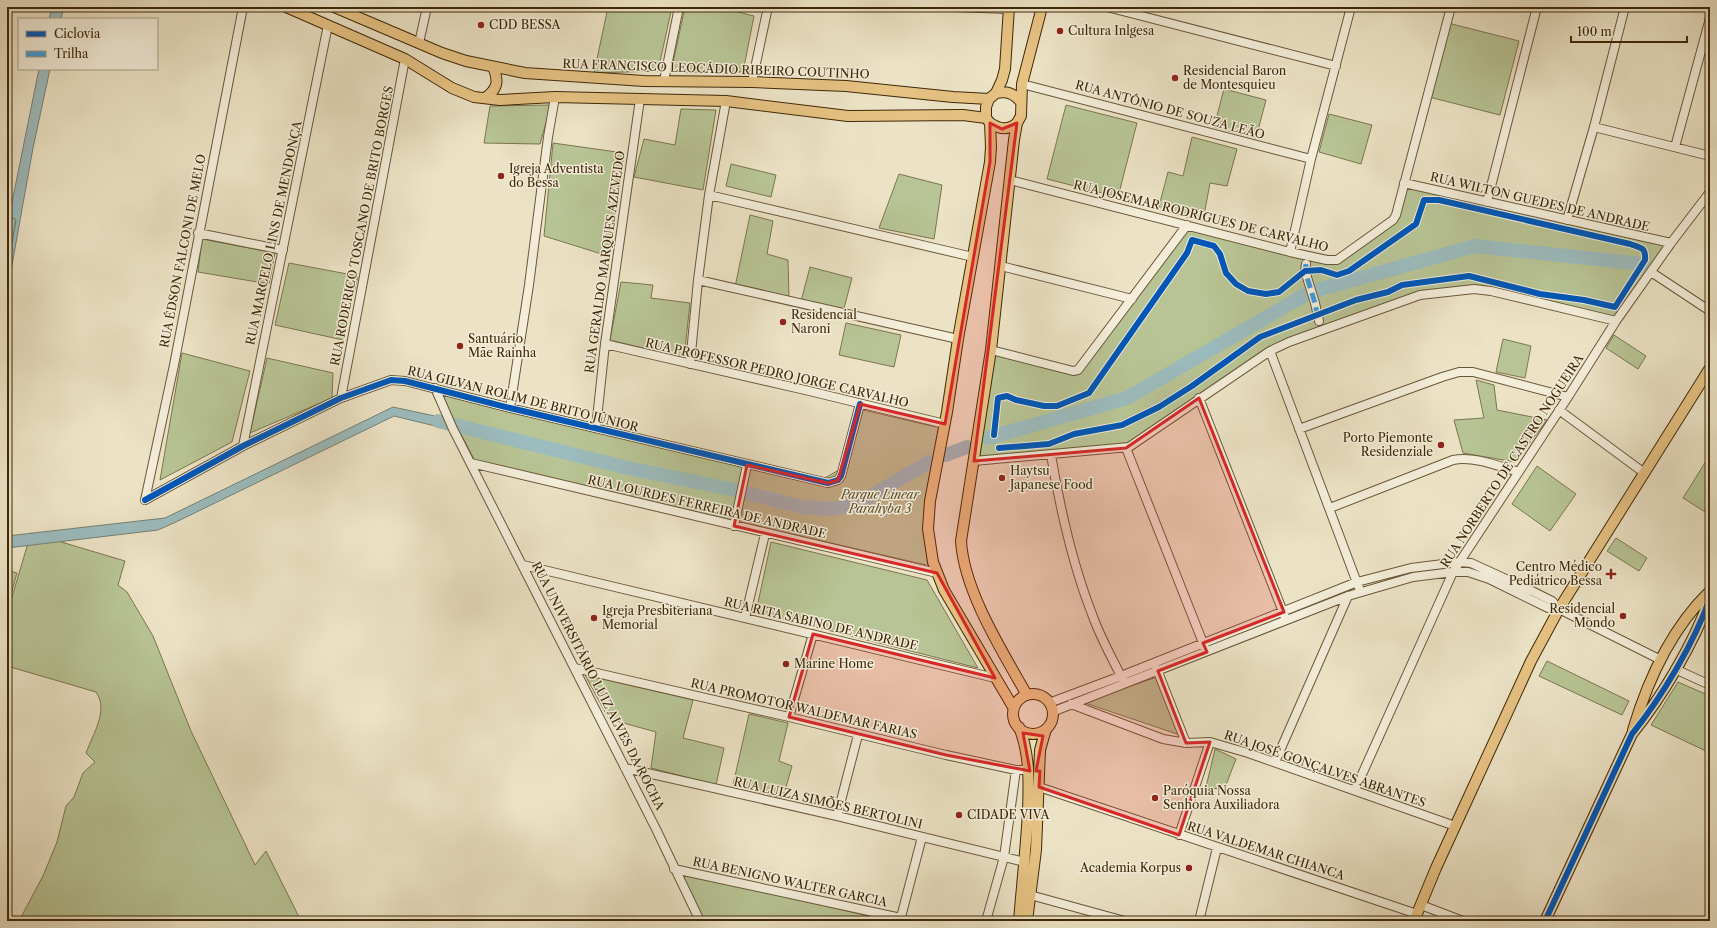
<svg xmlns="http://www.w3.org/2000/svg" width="1717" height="928" font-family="'Libre Caslon Text',serif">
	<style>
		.green { fill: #b8c495; stroke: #7b764e }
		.water { fill: #9cbcbe; stroke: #768175 }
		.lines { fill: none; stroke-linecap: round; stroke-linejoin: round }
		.shore { stroke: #6d7262; stroke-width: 1 }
		.river { stroke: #9cbcbe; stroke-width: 14 }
		.minor-casing { stroke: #6a5737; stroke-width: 10 }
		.major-casing { stroke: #3e2807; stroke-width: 12 }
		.minor { stroke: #f3edda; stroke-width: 8 }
		.major { stroke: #e6c283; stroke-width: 10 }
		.quiet { stroke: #3f9cdd; stroke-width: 5; stroke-dasharray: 10 5; stroke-linecap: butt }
		.cycleway-casing { stroke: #f3edda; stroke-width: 8 }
		.cycleway { stroke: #0057b8; stroke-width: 6 }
		.marked { fill: #d62828; fill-opacity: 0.2; stroke: #d62828; stroke-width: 3; stroke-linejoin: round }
		.poi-dot { fill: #8f2418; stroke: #f3edda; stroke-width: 1.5 }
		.labels { text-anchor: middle; stroke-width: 3; stroke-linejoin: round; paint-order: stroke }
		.poi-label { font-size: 12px; fill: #3e2807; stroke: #f3edda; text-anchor: start }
		.street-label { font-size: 12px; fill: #3e2807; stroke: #f3edda }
		.park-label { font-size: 12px; font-style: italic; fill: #5c4f2a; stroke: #f3edda }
	</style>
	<rect width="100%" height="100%" fill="#ece3c6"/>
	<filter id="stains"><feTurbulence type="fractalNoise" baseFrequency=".005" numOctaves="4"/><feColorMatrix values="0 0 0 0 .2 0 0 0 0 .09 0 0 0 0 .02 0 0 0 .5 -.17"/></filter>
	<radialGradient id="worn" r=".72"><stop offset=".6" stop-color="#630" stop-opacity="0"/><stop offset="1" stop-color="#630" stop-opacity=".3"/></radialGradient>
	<path class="green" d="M608,7H672L658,71L594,73Z
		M685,7H718L754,16L743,72H671Z
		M1448,23L1519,41L1500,115L1429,97Z
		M1224,89L1266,100L1256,138L1214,127Z
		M551,105L540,144L484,143L490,106Z
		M1066,105L1137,123L1118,197L1047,179Z
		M681,109L716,110L703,190L634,177L644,139L675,145Z
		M1329,114L1372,125L1361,164L1319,152Z
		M1192,137L1237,149L1227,186L1210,183L1203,221L1158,210L1168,172L1183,176Z
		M553,143L624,153L608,256L544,236Z
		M731,164L776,175L771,197L726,186Z
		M899,174L942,185L934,239L879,228Z
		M1407,181L1672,243L1617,322L1479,291L1423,295L1273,350L1200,394L1128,447L975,459L990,351L1079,373L1189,225L1338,263L1397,218Z
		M750,215L773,221L767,254L788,260L789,297L735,287Z
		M202,239L275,253L269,284L198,272Z
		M289,263L358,276L343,340L275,325Z
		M810,267L852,278L842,316L800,305Z
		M621,282L653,285L651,298L690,303L684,358L610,340Z
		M846,323L901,335L894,367L839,355Z
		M1614,335L1646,356L1638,369L1606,348Z
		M1503,339L1531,346L1525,378L1496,372Z
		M182,353L250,371L232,442L160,480Z
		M267,358L333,373L332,398L250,433Z
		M1476,380L1494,385L1497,410L1547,420L1515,462L1463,453L1454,420L1484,418Z
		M437,388L823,479L846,466L863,410L936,427L945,424L927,523L935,567L475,461Z
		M1708,458L1710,459V515L1683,498Z
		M1537,466L1576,494L1550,531L1512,504Z
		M31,533L125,561L118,585L127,592L153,636L191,731L255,865L266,851L301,921H19L43,876L57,842L66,806L74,797L83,773L95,762L86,753C93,734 109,710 96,692L7,666V614Z
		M1616,538L1647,558L1639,571L1607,551Z
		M771,542L927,580L978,668L756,612Z
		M7,570L17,573L7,609Z
		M1547,661L1629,701L1622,715L1539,676Z
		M585,675L693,700L683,738L724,748L716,785L651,768L656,732L609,719Z
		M1157,677L1183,736L1082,702Z
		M1678,682L1710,696V753L1651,725Z
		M749,714L788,723L779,761L792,766L783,798L733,785Z
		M1215,749L1236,759L1224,790L1206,787Z
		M677,872L891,921H702Z"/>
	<path class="water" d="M52,7H64L61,19H49Z
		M39,69H50L33,148L7,293V227Z
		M393,407L453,420L460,432L394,416L176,522L158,530L7,548V536L165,518Z"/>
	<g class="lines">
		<path class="shore" d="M7,221L14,218L16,220L7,271"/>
		<path class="river" d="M438,421L628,468L730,489L802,507L830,509L846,507L861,502L929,462
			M988,438L1127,398L1310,292L1475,246L1642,264
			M946,455L967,447"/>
		<g class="minor-casing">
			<path id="minor" d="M955,7L1008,9
				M1107,7L1336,66
				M419,43L427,7
				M664,81L679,7
				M752,82L768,7
				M1022,84L1311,159
				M1594,127L1710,156
				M1675,147L1710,18
				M1010,180L1290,252L1327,260H1337L1393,220L1396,215L1451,7
				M1404,183L1671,243
				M709,195L973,257
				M1487,202L1537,7
				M1567,220L1594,127L1625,7
				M198,233L283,250
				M1290,252L1311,159L1351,7
				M1306,264L1305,271L1315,303L1319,321
				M1001,266L1132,299
				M1651,272L1710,311
				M698,280L958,339
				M605,344L805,390L945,424
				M991,350L1073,371L1078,370L1187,225
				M1270,351L1359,588
				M690,364L698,280L709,195L726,101
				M435,388L453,429L656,829L700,921
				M341,398L405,59
				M1199,398L1285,617
				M510,408L529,285L548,137L555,97
				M1559,410L1643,472
				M596,428L605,344L640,99
				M1299,429L1442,377L1459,372H1473L1568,397
				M243,446L328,25
				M1126,448L1205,648
				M1051,455C1060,508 1072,563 1092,614C1100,637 1112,658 1123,680
				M974,461L1129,447L1270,351L1289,342L1420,295L1474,289L1491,291L1616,321
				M471,463L937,573
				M145,500L243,446L341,398L391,380L405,381L510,408L828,483L838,480L841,476L860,404
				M145,500L174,365L243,7
				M1330,508L1453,460C1475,456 1498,466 1519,472
				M734,526L747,465
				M523,565L995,678
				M745,618L765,534
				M1156,667L1186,743
				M575,668L789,717L946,755L1016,770H1028
				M1675,669L1710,685
				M1049,703L1121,676L1357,582L1411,568L1459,562L1471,563L1532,591L1552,601L1559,609L1659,659
				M1071,704L1163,739L1186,743L1210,742L1248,753L1455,826
				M1052,712L1348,596L1413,577L1453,572H1468L1489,579L1548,608L1559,609
				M789,717L813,634
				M1275,762L1348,596
				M625,768L837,816L1025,862
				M1039,787L1417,914
				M1355,790L1453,572L1568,397L1616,321L1671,243L1710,192
				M837,816L858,735
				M1179,835L1210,742
				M674,869L901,918
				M1030,895L1125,921
				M1421,905L1463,921
				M900,921L922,837
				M986,921L1004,857L1016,770
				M1199,921L1217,848"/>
		</g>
		<g class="major-casing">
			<path id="major" d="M286,7L405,59L452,88L474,97L500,100L555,97L726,101L848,116L963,115L986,118
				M334,7L442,53L466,61L525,73L644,81L752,82L846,86L953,97L989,99
				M1009,7L1005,69L1002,80L996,93L989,99L986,107V118L990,123L991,147L990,162L958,339L947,412L930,501L928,529L933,562L944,590L1013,707
				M996,93C1007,91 1013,93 1020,101
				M485,98C498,89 499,81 493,67
				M990,123C999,129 1008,131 1017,123
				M1013 714a20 20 0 1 1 40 0a20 20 0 1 1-40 0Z
				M1027,695C1002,651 964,591 961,541L991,350L1014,140L1017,123L1021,116L1022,84L1042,7
				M1633,730C1648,679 1671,629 1710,591
				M1019,921C1022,884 1026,848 1028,811C1029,783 1030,754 1019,727
				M1027,921L1036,850L1040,750L1046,729
				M1414,921L1436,868L1531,661L1559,609L1710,368
				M1545,921L1632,734C1662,697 1694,643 1710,598"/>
		</g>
		<use href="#minor" class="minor"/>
		<use href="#major" class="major"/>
		<path class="quiet" d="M1306,264L1305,271L1315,303L1318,319"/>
		<g class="cycleway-casing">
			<path id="cycleway" d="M994,435L998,398L1007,396L1016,400L1044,406H1057L1089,393L1187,253L1192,240L1214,246L1220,254L1226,273L1236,284L1248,291L1266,294L1279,292L1305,271L1321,270L1337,275L1349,271L1416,224L1424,200H1439L1630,244C1641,248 1646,247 1645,260L1615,307L1584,300L1540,294L1469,276L1402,285L1388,292L1356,300L1260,337L1192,386L1159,407L1122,425L1074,434L1049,444L999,448
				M145,500L243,446L341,398L391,380L405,381L510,408L828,483L838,480L841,476L860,404
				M1545,921L1632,734C1662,697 1694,643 1710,598"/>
		</g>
		<use href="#cycleway" class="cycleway"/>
	</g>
	<path class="marked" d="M990,123L1002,129L1017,123L974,461L1126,448L1199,398L1284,612L1203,643L1207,652L1158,671L1186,743L1210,742L1179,835L1039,787L1040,771H1036L1043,736L1023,733L1030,771L946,755L789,717L813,634L995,678L937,573L734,526L747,465L828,483L838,480L860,404L945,424L990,162Z"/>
	<g class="poi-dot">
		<circle cx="481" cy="25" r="4"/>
		<circle cx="1060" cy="31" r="4"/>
		<circle cx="1175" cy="78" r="4"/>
		<circle cx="501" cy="176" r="4"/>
		<circle cx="783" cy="322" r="4"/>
		<circle cx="460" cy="346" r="4"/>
		<circle cx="1441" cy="445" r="4"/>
		<circle cx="1002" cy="478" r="4"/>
		<path d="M1609 568h4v4h4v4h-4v4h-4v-4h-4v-4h4z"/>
		<circle cx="1623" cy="616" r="4"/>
		<circle cx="594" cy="618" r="4"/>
		<circle cx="786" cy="664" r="4"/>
		<circle cx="1155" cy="798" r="4"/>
		<circle cx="959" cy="815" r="4"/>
		<circle cx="1189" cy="868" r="4"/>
	</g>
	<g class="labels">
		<g class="poi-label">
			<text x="489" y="29">CDD BESSA</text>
			<text x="1068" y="35">Cultura Inlgesa</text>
			<text x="1183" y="75">Residencial Baron<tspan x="1183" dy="14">de Montesquieu</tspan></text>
			<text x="509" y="173">Igreja Adventista<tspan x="509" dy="14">do Bessa</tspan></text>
			<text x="791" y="319">Residencial<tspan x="791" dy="14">Naroni</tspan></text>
			<text x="468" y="343">Santuário<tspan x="468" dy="14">Mãe Rainha</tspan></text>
			<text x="1433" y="442" text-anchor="end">Porto Piemonte<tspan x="1433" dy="14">Residenziale</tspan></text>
			<text x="1010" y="475">Haytsu<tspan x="1010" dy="14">Japanese Food</tspan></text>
			<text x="1602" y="571" text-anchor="end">Centro Médico<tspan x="1602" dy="14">Pediátrico Bessa</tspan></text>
			<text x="1615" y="613" text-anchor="end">Residencial<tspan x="1615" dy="14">Mondo</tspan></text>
			<text x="602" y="615">Igreja Presbiteriana<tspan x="602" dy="14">Memorial</tspan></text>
			<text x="794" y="668">Marine Home</text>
			<text x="1163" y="795">Paróquia Nossa<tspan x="1163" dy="14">Senhora Auxiliadora</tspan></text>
			<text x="967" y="819">CIDADE VIVA</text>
			<text x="1181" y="872" text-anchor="end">Academia Korpus</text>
		</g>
		<g class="street-label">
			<text transform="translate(716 69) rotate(2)" y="4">RUA FRANCISCO LEOCÁDIO RIBEIRO COUTINHO</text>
			<text transform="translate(1170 110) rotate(15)" y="4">RUA ANTÔNIO DE SOUZA LEÃO</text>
			<text transform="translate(1540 202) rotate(13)" y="4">RUA WILTON GUEDES DE ANDRADE</text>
			<text transform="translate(1201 216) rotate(14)" y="4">RUA JOSEMAR RODRIGUES DE CARVALHO</text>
			<text transform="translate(362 226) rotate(-79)" y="4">RUA RODERICO TOSCANO DE BRITO BORGES</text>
			<text transform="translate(274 233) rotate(-78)" y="4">RUA MARCELO LINS DE MENDONÇA</text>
			<text transform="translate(183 251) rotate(-79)" y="4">RUA ÉDSON FALCONI DE MELO</text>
			<text transform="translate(605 262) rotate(-82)" y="4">RUA GERALDO MARQUES AZEVEDO</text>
			<text transform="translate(777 373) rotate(13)" y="4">RUA PROFESSOR PEDRO JORGE CARVALHO</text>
			<text transform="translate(523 399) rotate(14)" y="4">RUA GILVAN ROLIM DE BRITO JÚNIOR</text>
			<text transform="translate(1512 461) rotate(-57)" y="4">RUA NORBERTO DE CASTRO NOGUEIRA</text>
			<text transform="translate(707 507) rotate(13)" y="4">RUA LOURDES FERREIRA DE ANDRADE</text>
			<text transform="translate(821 624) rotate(13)" y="4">RUA RITA SABINO DE ANDRADE</text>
			<text transform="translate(598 686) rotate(63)" y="4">RUA UNIVERSITÁRIO LUIZ ALVES DA ROCHA</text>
			<text transform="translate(804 709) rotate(13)" y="4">RUA PROMOTOR WALDEMAR FARIAS</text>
			<text transform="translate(1325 769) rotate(19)" y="4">RUA JOSÉ GONÇALVES ABRANTES</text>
			<text transform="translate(828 803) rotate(13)" y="4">RUA LUIZA SIMÕES BERTOLINI</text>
			<text transform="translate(1266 851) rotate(18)" y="4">RUA VALDEMAR CHIANCA</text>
			<text transform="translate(790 882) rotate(12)" y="4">RUA BENIGNO WALTER GARCIA</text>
		</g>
		<g class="park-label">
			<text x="880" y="499">Parque Linear<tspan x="880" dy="14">Parahyba 3</tspan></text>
		</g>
	</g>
	<rect width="1717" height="928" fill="none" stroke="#ece3c6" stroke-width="24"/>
	<rect x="8" y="8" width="1701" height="912" fill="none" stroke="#3e2807" stroke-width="2"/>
	<rect x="12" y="12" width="1693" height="904" fill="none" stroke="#3e2807"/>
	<rect x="18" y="18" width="140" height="52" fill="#f3edda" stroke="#ab9e86"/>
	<rect x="26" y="31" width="20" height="6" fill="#0057b8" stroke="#ab9e86"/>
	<text x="54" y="38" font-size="12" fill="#3e2807">Ciclovia</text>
	<rect x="26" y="51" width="20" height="6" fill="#3f9cdd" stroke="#ab9e86"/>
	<text x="54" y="58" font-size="12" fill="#3e2807">Trilha</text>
	<path d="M1571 36v6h116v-6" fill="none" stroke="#3e2807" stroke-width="2"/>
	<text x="1577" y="36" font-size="12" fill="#3e2807" stroke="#f3edda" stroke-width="3" paint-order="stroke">100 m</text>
	<rect width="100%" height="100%" filter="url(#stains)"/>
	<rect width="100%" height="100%" fill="url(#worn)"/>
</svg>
